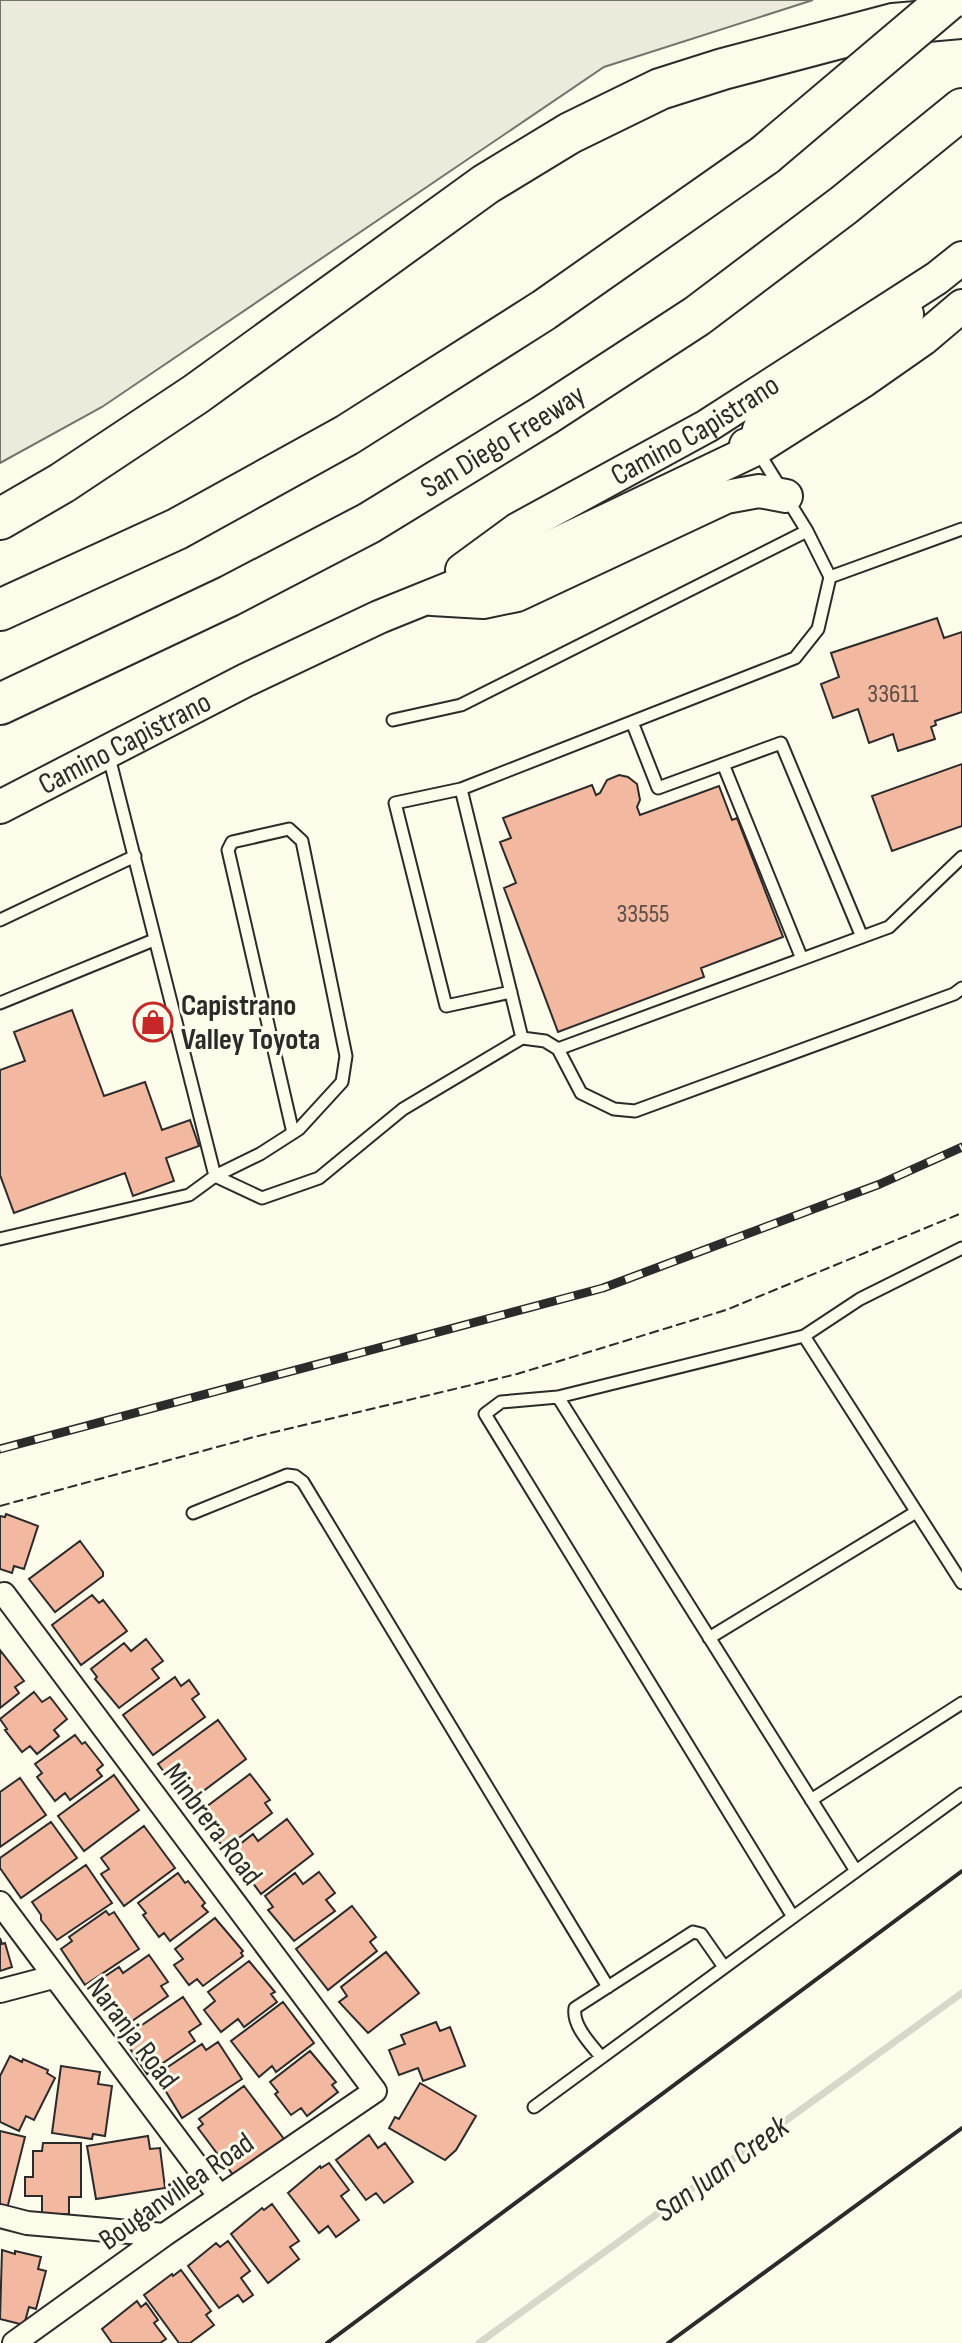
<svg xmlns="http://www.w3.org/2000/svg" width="962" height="2343" font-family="'Sofia Sans Condensed',sans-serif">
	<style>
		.green { fill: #ecebdb; stroke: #74746e; stroke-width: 2 }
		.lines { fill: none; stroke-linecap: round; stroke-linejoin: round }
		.stream { stroke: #d8d7c9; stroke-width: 7 }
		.building { fill: #f2b8a0; stroke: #2b2b2b; stroke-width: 2 }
		.service-casing { stroke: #2b2b2b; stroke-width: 15 }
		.minor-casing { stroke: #2b2b2b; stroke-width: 26 }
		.secondary-casing { stroke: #2b2b2b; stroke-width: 36 }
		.motorway-casing { stroke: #2b2b2b; stroke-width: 44 }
		.service { stroke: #fdfbea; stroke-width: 11 }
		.minor { stroke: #fdfbea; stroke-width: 22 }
		.secondary { stroke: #fdfbea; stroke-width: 32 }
		.motorway { stroke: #fdfbea; stroke-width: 40 }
		.rail-casing { stroke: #2b2b2b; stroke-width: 9 }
		.rail { stroke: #fdfbea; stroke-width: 6; stroke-dasharray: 18; stroke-linecap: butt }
		.motorway-bridge-casing { stroke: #2b2b2b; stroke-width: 44; stroke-linecap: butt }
		.motorway-bridge { stroke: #fdfbea; stroke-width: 40 }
		.fence { stroke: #2b2b2b; stroke-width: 2; stroke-dasharray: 10 4; stroke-linecap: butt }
		.wall { stroke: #2b2b2b; stroke-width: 4 }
		.labels { text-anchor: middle; stroke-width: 6; stroke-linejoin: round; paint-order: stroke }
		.number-label { font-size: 26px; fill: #5d4e48 }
		.street-label { font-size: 30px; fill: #2b2b2b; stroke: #fdfbea }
		.poi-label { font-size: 30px; font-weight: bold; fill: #2b2b2b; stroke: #fdfbea; text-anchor: start }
		.water-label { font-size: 32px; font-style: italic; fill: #2b2b2b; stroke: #fdfbea }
	</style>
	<rect width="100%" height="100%" fill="#fdfbea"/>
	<path class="green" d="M0,0H813L604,67L102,407L0,463Z"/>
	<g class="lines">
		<path class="stream" d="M479,2343L962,1993"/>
	</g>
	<path class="building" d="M937,618L944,638L962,632V712L935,721L936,725L931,727L935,739L898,751L893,734L869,743L858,709L833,718L821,684L839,677L831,653Z
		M962,764V826L892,851L872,796Z
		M619,775L628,777L637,784L640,800L637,807L640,815L719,786L732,820L737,818L783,937L701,968L704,977L558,1032L504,888L516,883L500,842L511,838L503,818L592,785L596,795L600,793L607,780Z
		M72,1010L104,1096L145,1082L162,1130L190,1120L199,1146L166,1158L174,1181L133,1196L125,1173L14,1213L0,1175V1070L25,1061L14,1032Z
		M6,1514L38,1526L24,1569L14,1566L12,1573L0,1569V1516L5,1517Z
		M80,1541L103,1572V1576L55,1612L29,1579Z
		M92,1595L99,1603L103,1600L127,1631L81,1665L52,1625Z
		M146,1639L163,1661L152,1669L159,1678L119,1708L95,1679L97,1677L91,1669L124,1643L131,1651Z
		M0,1650L24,1681L15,1687L19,1693L0,1708Z
		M175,1677L181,1686L189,1680L199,1694L192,1699L205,1717L153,1755L123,1715Z
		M34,1692L42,1702L50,1697L67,1719L54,1730L59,1736L37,1754L30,1746L22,1752L5,1730L7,1729L0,1719Z
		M218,1720L246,1759L190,1801L170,1774L167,1776L158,1764Z
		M75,1735L82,1744L85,1742L103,1765L97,1770L102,1776L70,1800L65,1793L55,1801L37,1777L42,1773L35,1764Z
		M250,1774L270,1800L265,1803L272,1813L225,1848L207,1830L208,1826L198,1813Z
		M114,1775L139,1810L84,1851L58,1816Z
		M20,1778L46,1815L0,1847V1792Z
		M287,1819L313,1854L261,1894L230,1852L253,1834L258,1841Z
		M51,1822L77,1858L21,1898L0,1868V1858Z
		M144,1826L175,1868L124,1906L101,1874L109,1869L101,1858Z
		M86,1865L112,1903L57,1940L41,1920V1915L32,1902Z
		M319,1872L335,1893L326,1900L335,1911L294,1941L268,1910L273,1907L265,1896L295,1873L303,1884Z
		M178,1873L185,1883L188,1881L205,1903L202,1906L208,1912L170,1941L164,1933L159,1937L143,1915L146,1913L138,1903Z
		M352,1906L376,1937L370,1942L377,1951L328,1990L296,1949Z
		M106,1911L109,1915L114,1912L139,1949L85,1985L61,1949L72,1941L69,1937Z
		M215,1918L243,1951L241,1953L243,1956L203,1986L197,1979L189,1985L174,1965L183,1959L175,1949Z
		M0,1938L2,1944L5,1943L12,1967L0,1971Z
		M386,1952L419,1993L368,2033L339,2002L347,1996L341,1987Z
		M149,1955L168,1982L161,1986L168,1996L122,2028L92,1985L119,1967L123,1973Z
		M249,1961L275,1992L271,1994L277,2002L244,2027L238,2019L221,2032L204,2010L215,2001L208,1992Z
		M183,1997L201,2024L189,2032L195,2041L147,2074L123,2038Z
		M283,2002L314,2043L276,2072L272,2066L259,2077L231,2041Z
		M436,2022L440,2031L450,2027L465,2066L423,2081L418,2068L399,2075L389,2050L405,2044L401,2035Z
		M218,2042L242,2079L182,2118L156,2075L202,2044L206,2050Z
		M310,2051L336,2082L332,2085L338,2092L307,2116L301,2108L291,2115L275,2094L278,2092L270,2082Z
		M10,2056L22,2062L23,2059L48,2070L47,2073L55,2078L34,2120L26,2116L19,2131L0,2122V2076Z
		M61,2066L100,2072L98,2084L112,2086L105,2136L93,2134L92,2139L52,2133Z
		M420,2083L476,2116L456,2150L445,2160L389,2128L395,2117L399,2119Z
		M244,2086L284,2139L234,2176L198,2128L203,2124L199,2119Z
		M0,2131L25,2137L7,2209L0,2207Z
		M369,2135L378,2148L385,2143L413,2182L384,2203L376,2193L366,2200L336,2160Z
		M148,2136L150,2149L160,2148L165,2188L96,2199L87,2146Z
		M43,2143H81V2197H69V2214H42V2196H25V2177H33V2151H42Z
		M329,2163L349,2190L341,2196L359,2220L336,2237L328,2226L319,2233L288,2193L320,2166L321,2168Z
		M272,2204L299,2241L290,2247L299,2259L268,2283L231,2234L262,2208L264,2210Z
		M228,2241L250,2271L241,2278L253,2295L243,2302L238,2295L219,2308L188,2266L216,2243L220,2247Z
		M2,2250L15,2254V2251L41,2257L38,2269L46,2271L36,2309L29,2307L24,2325L0,2319Z
		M181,2270L211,2311L206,2315L214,2325L190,2343H179L144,2295L172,2274L173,2276Z
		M137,2301L141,2307L146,2303L158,2320L154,2323L166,2339L160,2343H112L102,2329Z"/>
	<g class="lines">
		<g class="service-casing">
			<path id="service" d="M830,577L962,529
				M393,720L461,705L807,531
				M632,722L658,788L781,743L862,937
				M108,753L215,1176L262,1198L319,1178L403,1109L522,1038L545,1041L558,1049L581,1093L614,1109L635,1111L954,994L962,988
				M723,764L802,959
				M461,789L395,803L446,1006L511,992
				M0,920L135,856
				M0,1003L154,940
				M522,1038L461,789L795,658L818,629L830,577L807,531L757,450
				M558,1049L889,927L962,857
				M0,1239L189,1195L215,1176L260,1154L299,1129L342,1082L346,1056L302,841L289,829L232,842L228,850L293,1133
				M804,1336L962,1583
				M558,1397L804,1336L860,1299L962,1248
				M193,1513L287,1475L295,1476L303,1482L608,1987
				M709,1638L916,1512
				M811,1800L962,1703
				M856,1871L558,1397L501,1402L485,1414L793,1917L962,1794
				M601,2057C591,2044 572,2026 575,2008L693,1932L701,1934L724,1967
				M534,2107L793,1917"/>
		</g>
		<g class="minor-casing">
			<path id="minor" d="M0,1595L4,1594L375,2091L164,2235L14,2343
				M0,1903L220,2197
				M0,1991L53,1977
				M0,2216L27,2223L164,2235"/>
		</g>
		<g class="secondary-casing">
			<g id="secondary">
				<path d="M746,445L756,449C757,429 761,420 776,407C821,379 874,355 907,314"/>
				<path id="s1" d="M462,570L518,529L707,426L937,278L962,258"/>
				<path d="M432,599L483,602L517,595L726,497L759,491L786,496"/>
				<path id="s2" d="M0,807L246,680L379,617L540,552L756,449L863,381L923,339L962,306"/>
			</g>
		</g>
		<g class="motorway-casing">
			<g id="motorway">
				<path d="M0,519L62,483L196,394L486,184L570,133L660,89L723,69L893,24L962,18"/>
				<path d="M0,610L177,529L347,435L544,310L765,155"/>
				<path id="s3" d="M0,704L229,596L369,523L545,415L697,316L844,205L962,109"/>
			</g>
		</g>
		<use href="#service" class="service"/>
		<use href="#minor" class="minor"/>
		<use href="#secondary" class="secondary"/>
		<use href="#motorway" class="motorway"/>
		<g class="rail-casing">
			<path id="rail" d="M0,1449L603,1288L880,1184L962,1147"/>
		</g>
		<use href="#rail" class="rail"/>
		<g class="motorway-bridge-casing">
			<path id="motorway-bridge" d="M765,155L948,0"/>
		</g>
		<use href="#motorway-bridge" class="motorway-bridge"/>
		<path class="fence" d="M0,1506L254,1437L517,1374L726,1310L962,1213"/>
		<path class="wall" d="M327,2343L962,1871
			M668,2343L962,2128"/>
	</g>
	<defs>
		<g id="shop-ring" transform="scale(2)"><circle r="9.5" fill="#fdfbea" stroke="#c62828" stroke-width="1.5"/><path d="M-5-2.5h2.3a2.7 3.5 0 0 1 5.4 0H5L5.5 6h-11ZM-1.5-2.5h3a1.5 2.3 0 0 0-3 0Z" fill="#c62828"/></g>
	</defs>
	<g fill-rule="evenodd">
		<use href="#shop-ring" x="153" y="1022"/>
	</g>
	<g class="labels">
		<g class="number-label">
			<text x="893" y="702">33611</text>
			<text x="643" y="922">33555</text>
		</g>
		<g class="street-label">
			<text dy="10" stroke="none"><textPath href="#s1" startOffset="272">Camino Capistrano</textPath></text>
			<text dy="10" stroke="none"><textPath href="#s3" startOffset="568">San Diego Freeway</textPath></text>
			<text dy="10" stroke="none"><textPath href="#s2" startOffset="140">Camino Capistrano</textPath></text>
			<text transform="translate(213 1824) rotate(53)" y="10">Minbrera Road</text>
			<text transform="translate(133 2033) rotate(53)" y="10">Naranja Road</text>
			<text transform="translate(176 2191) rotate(-35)" y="10">Bouganvillea Road</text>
		</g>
		<g class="poi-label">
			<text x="181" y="1015">Capistrano<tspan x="181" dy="34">Valley Toyota</tspan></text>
		</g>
		<g class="water-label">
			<text transform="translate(721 2168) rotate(-36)" y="11">San Juan Creek</text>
		</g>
	</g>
</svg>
